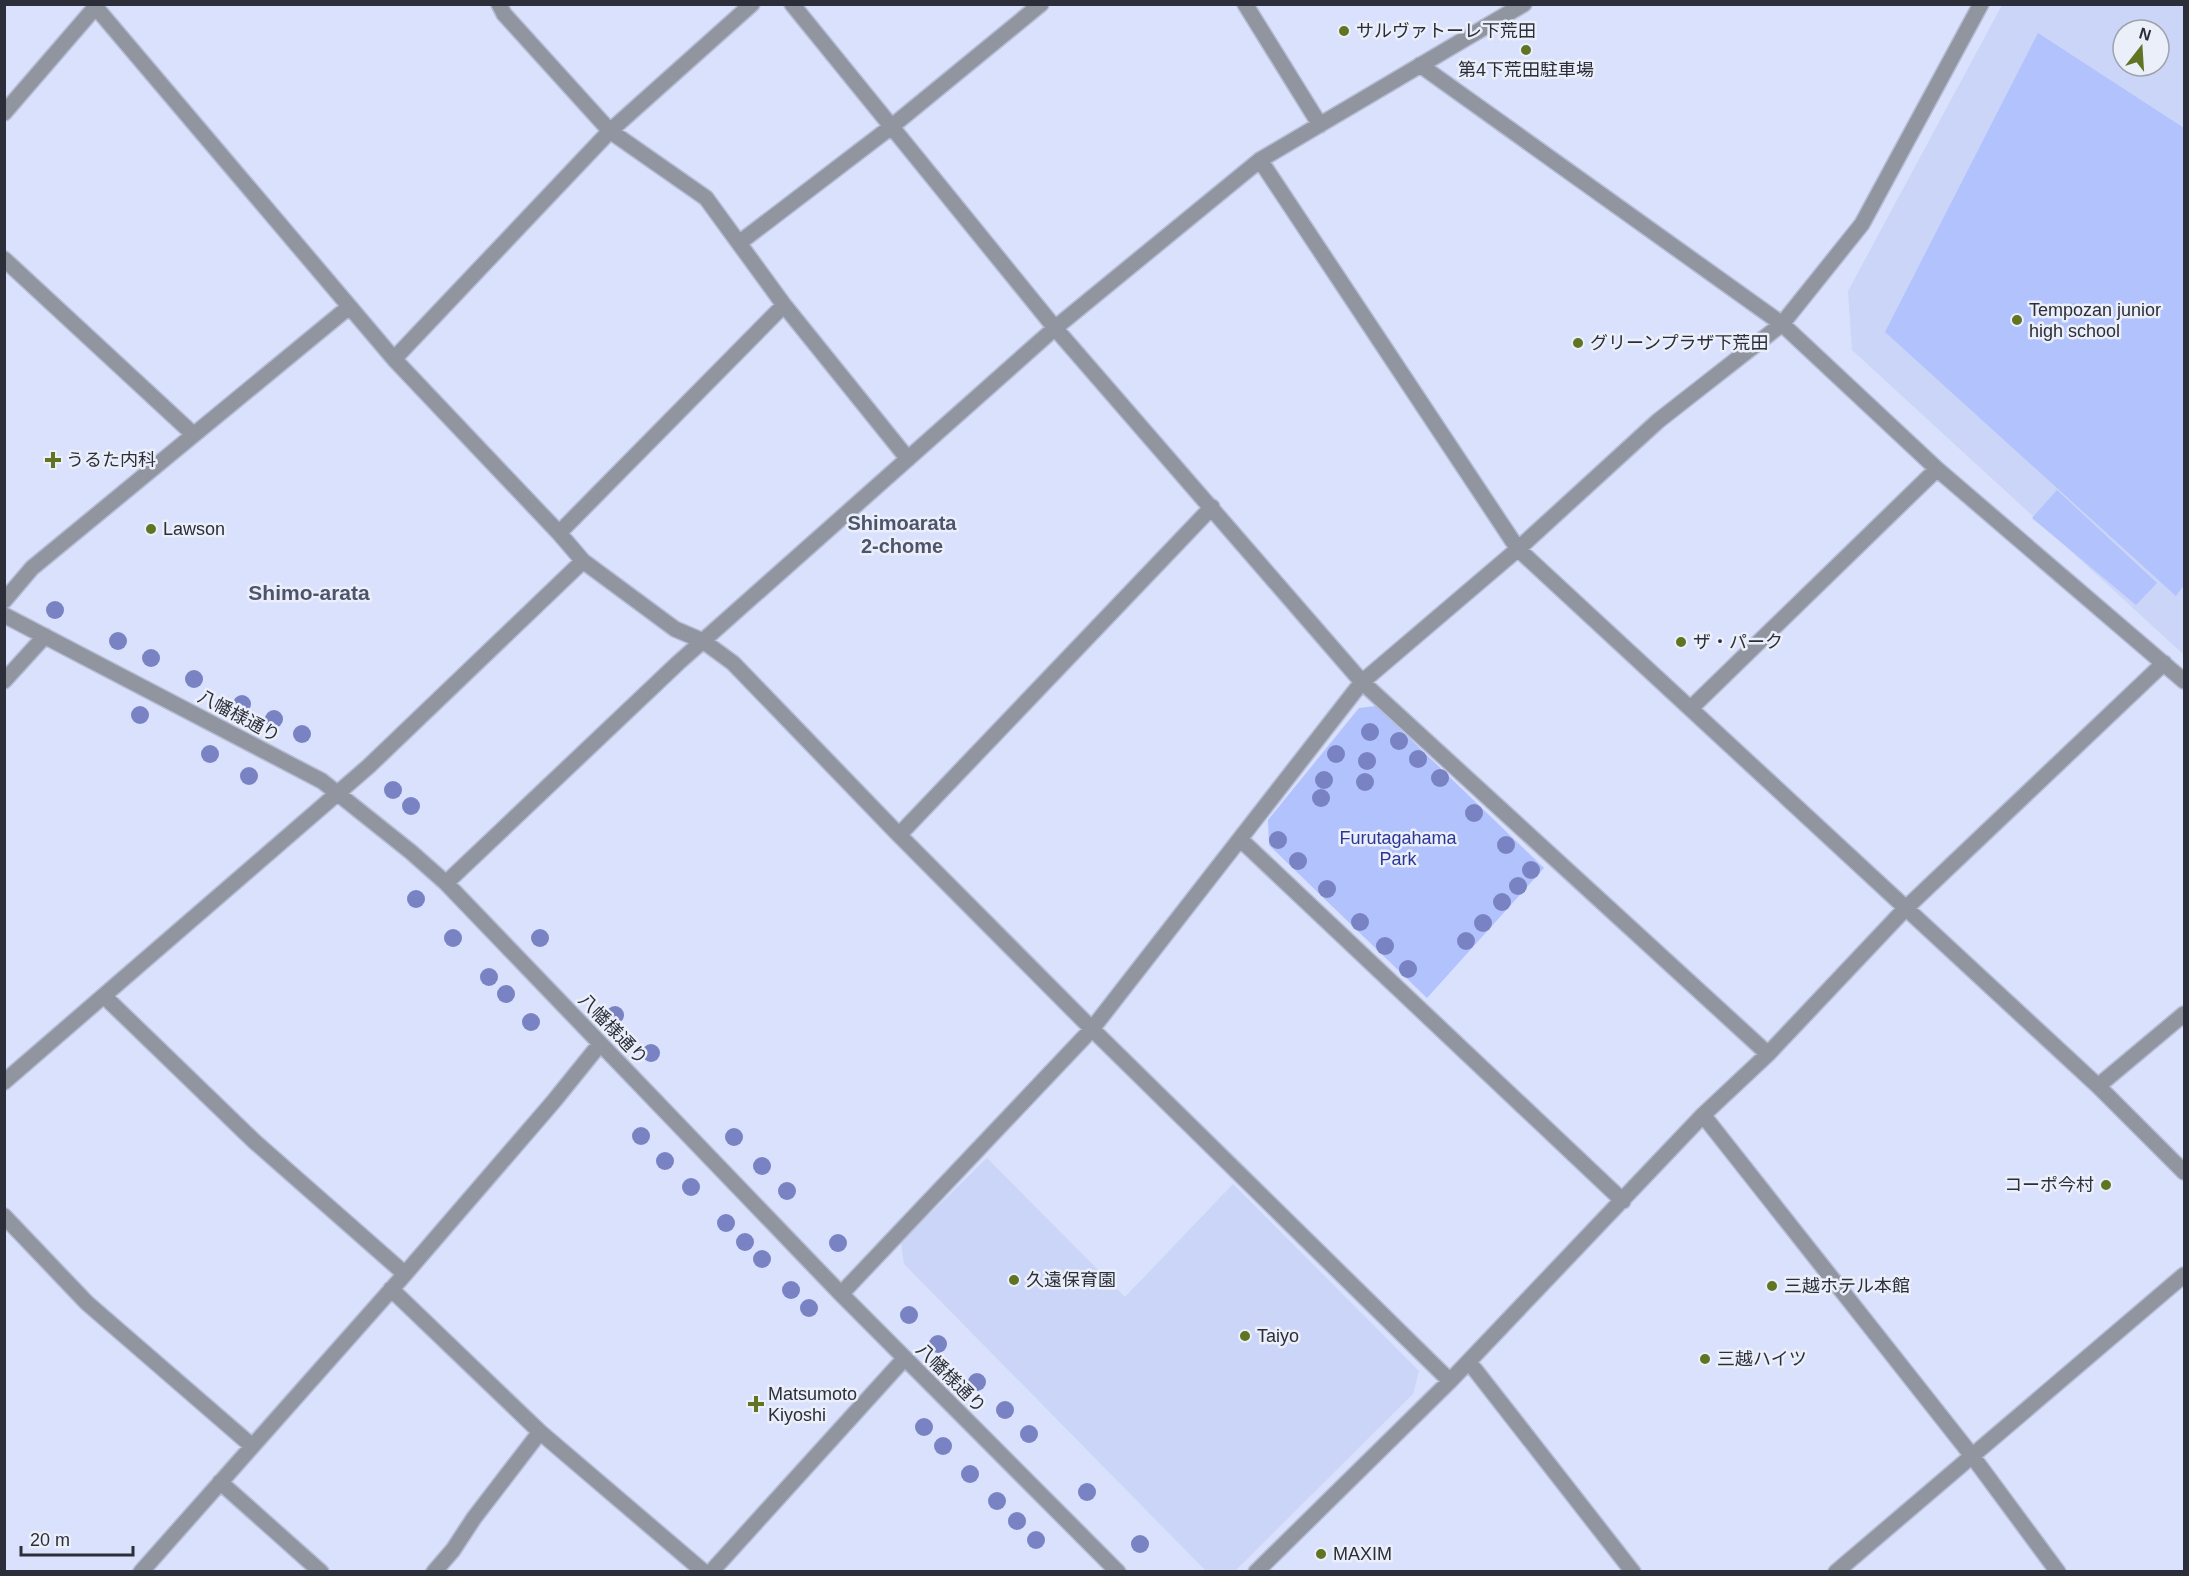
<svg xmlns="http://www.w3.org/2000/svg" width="2189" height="1576" font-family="Helvetica,'Noto Sans JP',sans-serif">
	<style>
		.built { fill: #cbd5f7; fill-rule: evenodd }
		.green { fill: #b1c2fd }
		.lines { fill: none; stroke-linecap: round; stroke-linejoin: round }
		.minor-casing { stroke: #b6bdd5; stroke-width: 18 }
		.minor { stroke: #9195a0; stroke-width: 15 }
		.tree { fill: #7983c4 }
		.poi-dot { fill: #617423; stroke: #ebeffa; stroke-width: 2 }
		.labels { text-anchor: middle; stroke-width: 5; stroke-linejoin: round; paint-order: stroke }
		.poi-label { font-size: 18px; fill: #2c2f39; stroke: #ebeffa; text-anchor: start }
		.street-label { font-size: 18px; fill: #2c2f39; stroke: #ebeffa }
		.park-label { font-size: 18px; fill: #2b3697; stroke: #ebeffa }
		.neighbourhood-label { font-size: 20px; font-weight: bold; fill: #4e546b; stroke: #ebeffa }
		.quarter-label { font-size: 21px; font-weight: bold; fill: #4e546b; stroke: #ebeffa }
	</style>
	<rect width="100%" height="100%" fill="#d9e1fc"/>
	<path class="built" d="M2002,5H2184V655L1852,350L1848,291ZM2123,30H2159V66H2123Z
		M987,1158L1125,1297L1233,1184L1419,1371L1413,1394L1235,1571H1206L904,1264L901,1242Z"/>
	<path class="green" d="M2038,33L2184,128V585L2176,596L1885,332Z
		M2057,490L2157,583L2136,605L2032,518Z
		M1376,706L1544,868L1427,998L1269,845L1268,820L1359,708Z"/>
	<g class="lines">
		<g class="minor-casing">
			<path id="minor" d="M93,4L394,359L559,533L583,561L675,629L703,641L733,663L899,835L1092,1029L1450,1381
				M499,4L504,14L610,131L706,198L784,305L908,459
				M792,4L1055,328L1362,682L1768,1054
				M1245,4L1320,125
				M1420,65L1782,324L1937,469L2184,681
				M4,113L98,4
				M1260,160L1518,549L2098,1086L2184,1172
				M739,243L891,127L1041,4
				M4,259L193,434
				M394,359L610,131L752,4
				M559,533L784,305
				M4,601L32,568L349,307
				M4,615L322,781L411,852L446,883L841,1294L1118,1572
				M4,681L45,636
				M1691,708L1937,469
				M899,835L1212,507
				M1240,839L1623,1201
				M446,883L678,663L1055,328L1260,160L1524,4
				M105,997L255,1142L405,1274
				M4,1082L369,766L583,561
				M2098,1086L2184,1014
				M1703,1115L1973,1457L2058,1572
				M4,1216L87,1303L252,1446
				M391,1289L540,1432L704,1572
				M841,1294L1092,1029L1362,682L1518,549L1658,421L1782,324L1862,224L1981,4
				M1469,1362L1633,1572
				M220,1482L321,1572
				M141,1572L405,1274L554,1101L600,1044
				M434,1572L453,1550L474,1518L540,1432
				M711,1572L904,1359
				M1256,1572L1450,1381L1703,1115L1768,1054L1905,909L2164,663
				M1836,1572L2184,1275"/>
		</g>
		<use href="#minor" class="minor"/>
	</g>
	<g class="tree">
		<circle cx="55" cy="610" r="9"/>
		<circle cx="118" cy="641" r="9"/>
		<circle cx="151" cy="658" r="9"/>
		<circle cx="194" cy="679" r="9"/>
		<circle cx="242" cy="704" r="9"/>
		<circle cx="140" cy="715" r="9"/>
		<circle cx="274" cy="719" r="9"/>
		<circle cx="1370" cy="732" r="9"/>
		<circle cx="302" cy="734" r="9"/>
		<circle cx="1399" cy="741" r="9"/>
		<circle cx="210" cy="754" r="9"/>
		<circle cx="1336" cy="754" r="9"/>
		<circle cx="1418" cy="759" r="9"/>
		<circle cx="1367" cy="761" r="9"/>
		<circle cx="249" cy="776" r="9"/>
		<circle cx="1440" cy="778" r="9"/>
		<circle cx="1324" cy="780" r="9"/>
		<circle cx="1365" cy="782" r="9"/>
		<circle cx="393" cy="790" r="9"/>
		<circle cx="1321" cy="798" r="9"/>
		<circle cx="411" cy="806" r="9"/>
		<circle cx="1474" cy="813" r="9"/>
		<circle cx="1278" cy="840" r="9"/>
		<circle cx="1506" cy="845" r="9"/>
		<circle cx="1298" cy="861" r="9"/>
		<circle cx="1531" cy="870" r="9"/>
		<circle cx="1518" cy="886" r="9"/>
		<circle cx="1327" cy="889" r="9"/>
		<circle cx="416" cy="899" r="9"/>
		<circle cx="1502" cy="902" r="9"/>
		<circle cx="1360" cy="922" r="9"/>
		<circle cx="1483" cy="923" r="9"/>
		<circle cx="453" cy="938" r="9"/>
		<circle cx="540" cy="938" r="9"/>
		<circle cx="1466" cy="941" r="9"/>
		<circle cx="1385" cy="946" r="9"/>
		<circle cx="1408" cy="969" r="9"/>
		<circle cx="489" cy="977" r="9"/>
		<circle cx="506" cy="994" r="9"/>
		<circle cx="615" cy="1015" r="9"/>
		<circle cx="531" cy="1022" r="9"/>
		<circle cx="651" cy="1053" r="9"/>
		<circle cx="641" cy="1136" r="9"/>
		<circle cx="734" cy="1137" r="9"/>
		<circle cx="665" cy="1161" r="9"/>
		<circle cx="762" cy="1166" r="9"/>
		<circle cx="691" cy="1187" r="9"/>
		<circle cx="787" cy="1191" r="9"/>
		<circle cx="726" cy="1223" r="9"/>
		<circle cx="745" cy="1242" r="9"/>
		<circle cx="838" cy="1243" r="9"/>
		<circle cx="762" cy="1259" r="9"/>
		<circle cx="791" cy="1290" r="9"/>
		<circle cx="809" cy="1308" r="9"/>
		<circle cx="909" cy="1315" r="9"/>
		<circle cx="938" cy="1344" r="9"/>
		<circle cx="977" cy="1382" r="9"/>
		<circle cx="1005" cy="1410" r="9"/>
		<circle cx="924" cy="1427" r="9"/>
		<circle cx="1029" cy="1434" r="9"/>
		<circle cx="943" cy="1446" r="9"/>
		<circle cx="970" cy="1474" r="9"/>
		<circle cx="1087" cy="1492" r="9"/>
		<circle cx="997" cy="1501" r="9"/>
		<circle cx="1017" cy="1521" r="9"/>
		<circle cx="1036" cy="1540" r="9"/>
		<circle cx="1140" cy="1544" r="9"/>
	</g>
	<g class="poi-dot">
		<circle cx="1344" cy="31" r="6"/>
		<circle cx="1526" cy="50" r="6"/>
		<circle cx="2017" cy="320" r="6"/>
		<circle cx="1578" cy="343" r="6"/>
		<path d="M50 451h6v6h6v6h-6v6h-6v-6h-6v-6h6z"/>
		<circle cx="151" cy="529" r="6"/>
		<circle cx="1681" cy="642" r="6"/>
		<circle cx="2106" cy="1185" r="6"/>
		<circle cx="1014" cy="1280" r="6"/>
		<circle cx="1772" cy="1286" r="6"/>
		<circle cx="1245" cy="1336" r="6"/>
		<circle cx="1705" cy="1359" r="6"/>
		<path d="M753 1395h6v6h6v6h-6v6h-6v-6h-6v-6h6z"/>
		<circle cx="1321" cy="1554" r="6"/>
	</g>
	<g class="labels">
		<g class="poi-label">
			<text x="1356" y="37">サルヴァトーレ下荒田</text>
			<text x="1526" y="76" text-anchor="middle">第4下荒田駐車場</text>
			<text x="2029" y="316">Tempozan junior<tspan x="2029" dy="21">high school</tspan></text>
			<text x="1590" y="349">グリーンプラザ下荒田</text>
			<text x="66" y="466">うるた内科</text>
			<text x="163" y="535">Lawson</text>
			<text x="1693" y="648">ザ・パーク</text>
			<text x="2094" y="1191" text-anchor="end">コーポ今村</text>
			<text x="1026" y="1286">久遠保育園</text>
			<text x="1784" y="1292">三越ホテル本館</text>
			<text x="1257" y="1342">Taiyo</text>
			<text x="1717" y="1365">三越ハイツ</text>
			<text x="768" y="1400">Matsumoto<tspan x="768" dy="21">Kiyoshi</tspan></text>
			<text x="1333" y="1560">MAXIM</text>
		</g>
		<g class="street-label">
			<text transform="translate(239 716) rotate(28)" y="6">八幡様通り</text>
			<text transform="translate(613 1029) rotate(46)" y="6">八幡様通り</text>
			<text transform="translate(951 1378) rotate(45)" y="6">八幡様通り</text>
		</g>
		<g class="park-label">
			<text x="1398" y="844">Furutagahama<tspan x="1398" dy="21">Park</tspan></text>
		</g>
		<g class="neighbourhood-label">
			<text x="902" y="530">Shimoarata<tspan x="902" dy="23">2-chome</tspan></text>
		</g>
		<g class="quarter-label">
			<text x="309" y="600">Shimo-arata</text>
		</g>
	</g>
	<rect width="2189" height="1576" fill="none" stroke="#2c2f39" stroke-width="12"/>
	<g transform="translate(2141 48) rotate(17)"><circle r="28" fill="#ebeffa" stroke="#9fa2ad" stroke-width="1.5"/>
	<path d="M0-4.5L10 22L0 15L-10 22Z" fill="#617423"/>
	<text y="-9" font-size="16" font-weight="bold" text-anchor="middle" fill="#2c2f39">N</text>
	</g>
	<path d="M21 1546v9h112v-9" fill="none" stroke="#2c2f39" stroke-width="3"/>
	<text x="30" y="1546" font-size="18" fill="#2c2f39" stroke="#ebeffa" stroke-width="4.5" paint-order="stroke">20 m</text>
</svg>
